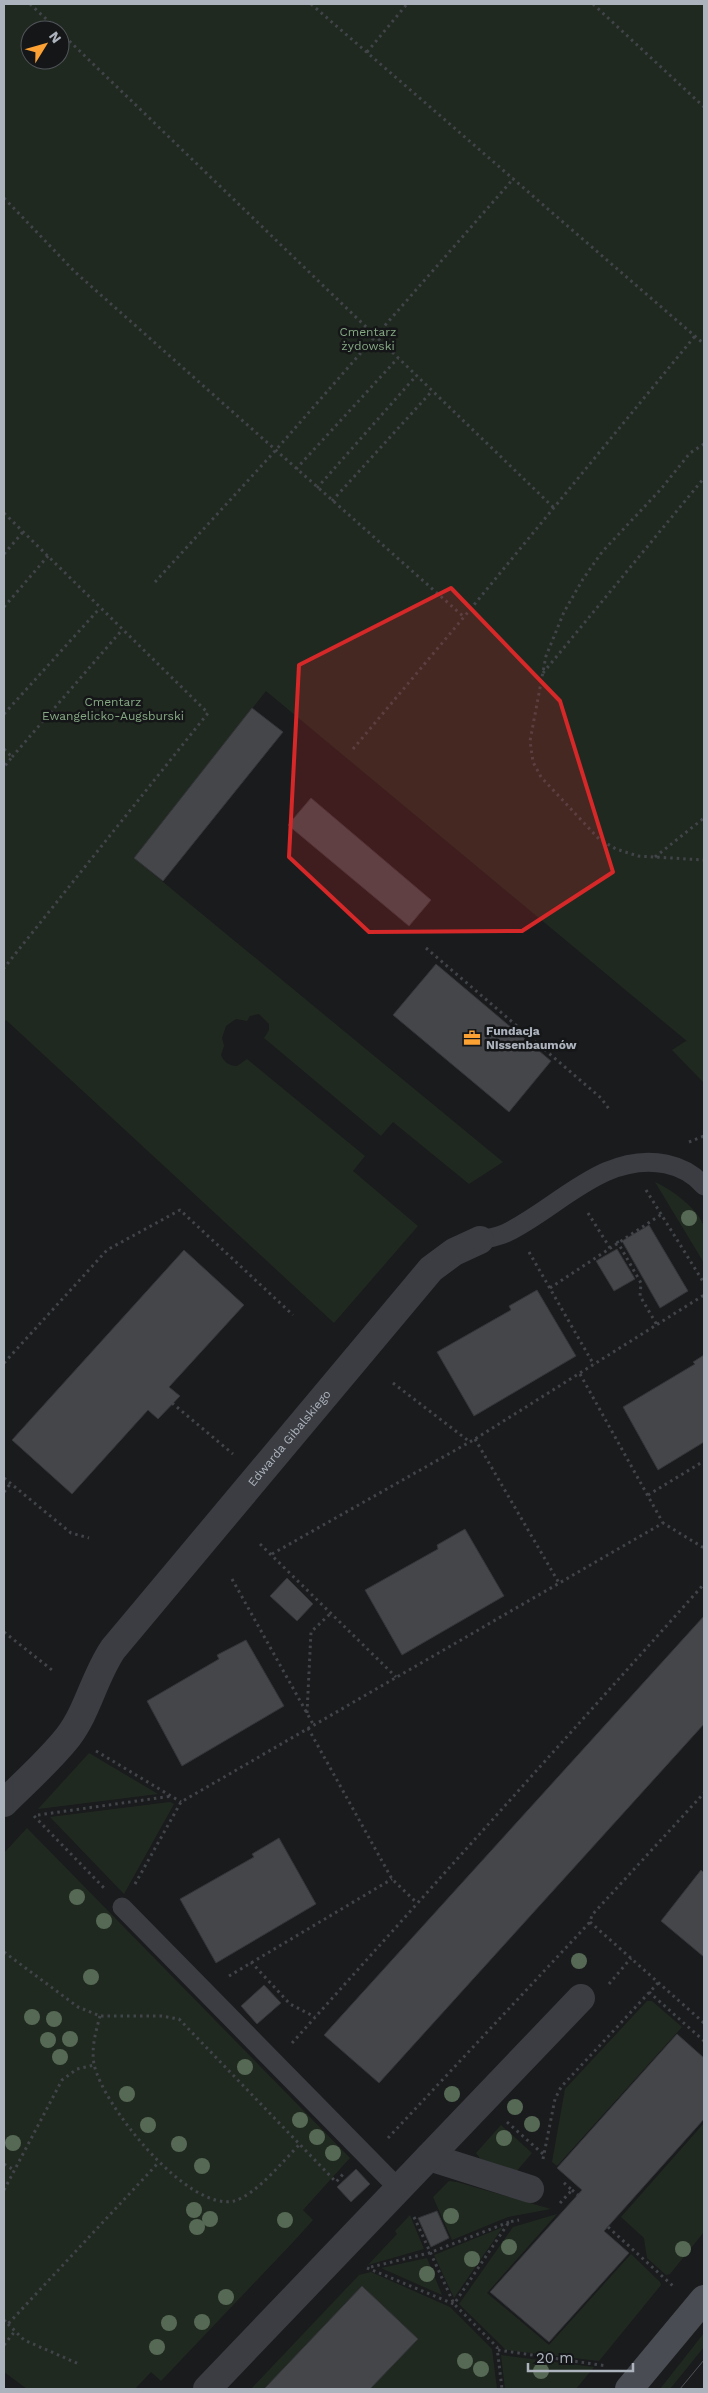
<svg xmlns="http://www.w3.org/2000/svg" width="708" height="2393" font-family="'Work Sans',sans-serif">
	<style>
		.green { fill: #202920; fill-rule: evenodd }
		.building { fill: #44464a; stroke: #343539 }
		.lines { fill: none; stroke-linecap: round; stroke-linejoin: round }
		.path { stroke: #414449; stroke-width: 3; stroke-dasharray: 2.5 4; stroke-linecap: butt }
		.service { stroke: #3b3d42; stroke-width: 19 }
		.minor { stroke: #3b3d42; stroke-width: 28 }
		.secondary { stroke: #494c52; stroke-width: 28 }
		.tram { stroke: #4e5157; stroke-width: 1 }
		.tree { fill: #556955 }
		.marked { fill: #d62828; fill-opacity: 0.2; stroke: #d62828; stroke-width: 4; stroke-linejoin: round }
		.labels { text-anchor: middle; stroke-width: 5; stroke-linejoin: round; paint-order: stroke }
		.park-label { font-size: 12px; fill: #85a983; stroke: #151618 }
		.poi-label { font-size: 12px; font-weight: bold; fill: #acb3bd; stroke: #151618; text-anchor: start }
		.street-label { font-size: 12px; fill: #acb3bd; stroke: #151618 }
	</style>
	<rect width="100%" height="100%" fill="#1a1b1d"/>
	<path class="green" d="M4,4H704V1083L672,1050L686,1041L688,1042L266,691L134,858L503,1162L469,1184L393,1122L381,1136L264,1038L269,1030V1024L259,1014L250,1016L247,1021L236,1019L226,1026L222,1038L224,1046L221,1055C224,1062 229,1066 237,1066L247,1059L365,1156L353,1171L418,1226L334,1323L6,1020L4,1022ZM30,30H60V60H30Z
		M655,1182C671,1189 699,1209 704,1227C707,1237 704,1253 704,1263Z
		M89,1753L158,1794L38,1809Z
		M170,1802L174,1804L124,1894L50,1817Z
		M27,1828L350,2158L303,2210L313,2220L295,2240L161,2381L151,2372L135,2389H27L4,2372V1853Z
		M647,2001H652L682,2027L557,2166L552,2162L565,2089Z
		M704,2123V2232L670,2274L666,2275L647,2258L644,2238L621,2217Z
		M501,2125L532,2153L516,2172L481,2160L476,2153Z
		M449,2181L457,2182L551,2209L508,2217L452,2240L433,2197Z
		M557,2214L487,2293L549,2345L631,2254L660,2282L661,2285L599,2361L506,2350L459,2304L513,2227Z
		M410,2215L424,2249L368,2265L397,2234L395,2231Z
		M503,2227L454,2298L434,2255Z
		M427,2258L442,2295L381,2268Z
		M371,2272L450,2307L492,2349L497,2389H370L418,2339L362,2286L264,2389H251L359,2275Z
		M704,2333V2347L670,2389H660Z
		M501,2355L594,2367L576,2389H505Z"/>
	<path class="building" d="M252,708L283,732L163,881L134,858Z
		M311,798L431,900L409,926L288,825Z
		M436,964L551,1061L509,1112L393,1015Z
		M649,1225L688,1291L660,1308L622,1241Z
		M617,1249L635,1279L614,1291L596,1261Z
		M184,1250L244,1305L169,1387L180,1396L158,1419L148,1410L72,1494L12,1440Z
		M537,1290L576,1356L474,1416L437,1352L511,1310L509,1306Z
		M704,1355V1442L658,1470L623,1407L695,1364L693,1362Z
		M465,1529L504,1596L402,1655L365,1590L438,1549L437,1545Z
		M287,1578L313,1604L297,1621L270,1596Z
		M704,1616V1724L379,2083L324,2035Z
		M246,1640L284,1706L182,1766L147,1701L219,1659L217,1655Z
		M279,1838L316,1904L216,1963L180,1899L254,1857L252,1854Z
		M701,1870L704,1873V1957L661,1921Z
		M264,1985L281,2003L257,2024L241,2006Z
		M677,2034L704,2058V2119L604,2231L629,2253L549,2342L490,2292L582,2190L557,2168Z
		M356,2169L370,2184L351,2202L337,2187Z
		M437,2211L449,2238L431,2247L418,2218Z
		M362,2286L418,2339L370,2389H264Z"/>
	<g class="lines">
		<path class="path" d="M30,4L58,30
			M311,4L704,344
			M593,4L704,107
			M60,32L554,508
			M367,52L407,4
			M4,198L75,272L464,617
			M704,444L690,453L661,489L602,552L583,579L564,612L546,656L530,741L533,762L541,777L599,839L616,849L638,856L704,860
			M296,469L398,358
			M317,488L416,376
			M332,501L432,391
			M4,513L208,713L4,968
			M4,554L23,532
			M155,582L275,451L514,178
			M4,607L48,556
			M543,673L704,478
			M4,714L100,608
			M4,749L12,757L4,767
			M353,749L464,617L695,336
			M12,757L122,630
			M655,857L704,818
			M426,948L601,1098L609,1109
			M689,1142L704,1136
			M646,1190L704,1283
			M588,1213L610,1248
			M617,1241L641,1283L640,1296L657,1325
			M529,1252L594,1365
			M550,1288L662,1214
			M4,1363L107,1250L180,1210L293,1315
			M580,1374L663,1523
			M393,1383L470,1442
			M172,1403L233,1454
			M475,1439L559,1583
			M4,1478L71,1533L89,1538
			M4,1492L10,1484
			M648,1495L704,1461
			M260,1544L396,1677
			M272,1554L475,1439L704,1295
			M232,1579L313,1724
			M4,1632L52,1670
			M307,1713L311,1632L331,1613
			M308,1728L392,1879L417,1903
			M96,1751L181,1802
			M38,1815L172,1796
			M34,1816L105,1889
			M135,1884L181,1802L663,1523L704,1548
			M590,1922L704,2023
			M4,1952L78,2007L100,2016H161L179,2019L336,2182L345,2172
			M251,1962L290,2004L315,2017
			M229,1976L392,1879
			M609,1984L631,1958
			M649,1992L704,2041
			M100,2016C96,2031 91,2048 94,2064C102,2105 188,2212 234,2201C256,2195 283,2161 300,2144
			M292,2043L704,1584
			M507,2122L543,2154
			M388,2138L590,1922L592,1915L704,1793
			M543,2159L555,2099L561,2087L658,1983
			M4,2164L14,2170
			M4,2190L62,2080L77,2069L94,2065
			M572,2190L578,2195
			M560,2203L572,2190L562,2181
			M414,2217L454,2304L497,2347L502,2389
			M608,2227L673,2286
			M371,2267L429,2253L509,2222
			M367,2268L454,2304L509,2222L519,2220
			M4,2320L8,2324L159,2162
			M8,2324L24,2340L79,2364
			M4,2345L15,2331
			M498,2350L607,2366"/>
		<path class="service" d="M480,1240C489,1238 498,1237 506,1233C557,1209 604,1151 666,1164C680,1167 694,1174 704,1186
			M122,1907L399,2189"/>
		<g class="minor">
			<path id="s1" d="M4,1803C25,1782 49,1761 68,1737C88,1711 94,1677 113,1649L431,1269L454,1252L480,1240"/>
			<path d="M429,2157L530,2189"/>
			<path d="M207,2389L581,1998"/>
		</g>
		<path class="secondary" d="M629,2389L704,2299"/>
		<path class="tram" d="M680,2389L704,2360"/>
	</g>
	<g class="tree">
		<circle cx="689" cy="1218" r="8"/>
		<circle cx="77" cy="1897" r="8"/>
		<circle cx="104" cy="1921" r="8"/>
		<circle cx="579" cy="1961" r="8"/>
		<circle cx="91" cy="1977" r="8"/>
		<circle cx="32" cy="2017" r="8"/>
		<circle cx="54" cy="2019" r="8"/>
		<circle cx="70" cy="2039" r="8"/>
		<circle cx="48" cy="2040" r="8"/>
		<circle cx="60" cy="2057" r="8"/>
		<circle cx="245" cy="2067" r="8"/>
		<circle cx="127" cy="2094" r="8"/>
		<circle cx="452" cy="2094" r="8"/>
		<circle cx="515" cy="2107" r="8"/>
		<circle cx="300" cy="2120" r="8"/>
		<circle cx="532" cy="2124" r="8"/>
		<circle cx="148" cy="2125" r="8"/>
		<circle cx="317" cy="2137" r="8"/>
		<circle cx="504" cy="2138" r="8"/>
		<circle cx="13" cy="2143" r="8"/>
		<circle cx="179" cy="2144" r="8"/>
		<circle cx="333" cy="2153" r="8"/>
		<circle cx="202" cy="2166" r="8"/>
		<circle cx="194" cy="2210" r="8"/>
		<circle cx="451" cy="2216" r="8"/>
		<circle cx="210" cy="2219" r="8"/>
		<circle cx="285" cy="2220" r="8"/>
		<circle cx="197" cy="2227" r="8"/>
		<circle cx="509" cy="2247" r="8"/>
		<circle cx="683" cy="2249" r="8"/>
		<circle cx="472" cy="2259" r="8"/>
		<circle cx="427" cy="2274" r="8"/>
		<circle cx="226" cy="2297" r="8"/>
		<circle cx="202" cy="2322" r="8"/>
		<circle cx="169" cy="2323" r="8"/>
		<circle cx="157" cy="2347" r="8"/>
		<circle cx="465" cy="2361" r="8"/>
		<circle cx="481" cy="2369" r="8"/>
		<circle cx="541" cy="2371" r="8"/>
	</g>
	<path class="marked" d="M451,588L560,701L613,872L522,931L369,932L289,857L299,665Z"/>
	<defs>
		<g id="office-bare" transform="scale(1.35)"><path d="M-6-3h4V-5.5h4V-3h4V5H-6ZM-1-4.5V-3h2v-1.5ZM-6 0V1H6V0Z" fill="#fca133" stroke="#151618" stroke-width="2.5" paint-order="stroke"/></g>
	</defs>
	<g fill-rule="evenodd">
		<use href="#office-bare" x="472" y="1038"/>
	</g>
	<g class="labels">
		<g class="park-label">
			<text x="368" y="336">Cmentarz<tspan x="368" dy="14">żydowski</tspan></text>
			<text x="113" y="706">Cmentarz<tspan x="113" dy="14">Ewangelicko-Augsburski</tspan></text>
		</g>
		<g class="poi-label">
			<text x="486" y="1035">Fundacja<tspan x="486" dy="14">Nissenbaumów</tspan></text>
		</g>
		<g class="street-label">
			<text dy="4" stroke="none"><textPath href="#s1" startOffset="466">Edwarda Gibalskiego</textPath></text>
		</g>
	</g>
	<rect width="708" height="2393" fill="none" stroke="#acb3bd" stroke-width="10"/>
	<g transform="translate(45 45) rotate(53)"><circle r="24" fill="#151618" stroke="#51555a"/>
	<path d="M0-4L9 19L0 12L-9 19Z" fill="#fca133"/>
	<text y="-8" font-size="14" font-weight="bold" text-anchor="middle" fill="#acb3bd">N</text>
	</g>
	<path d="M528 2363v8h105v-8" fill="none" stroke="#acb3bd" stroke-width="2.5"/>
	<text x="536" y="2363" font-size="15" fill="#acb3bd" stroke="#151618" stroke-width="4" paint-order="stroke">20 m</text>
</svg>
